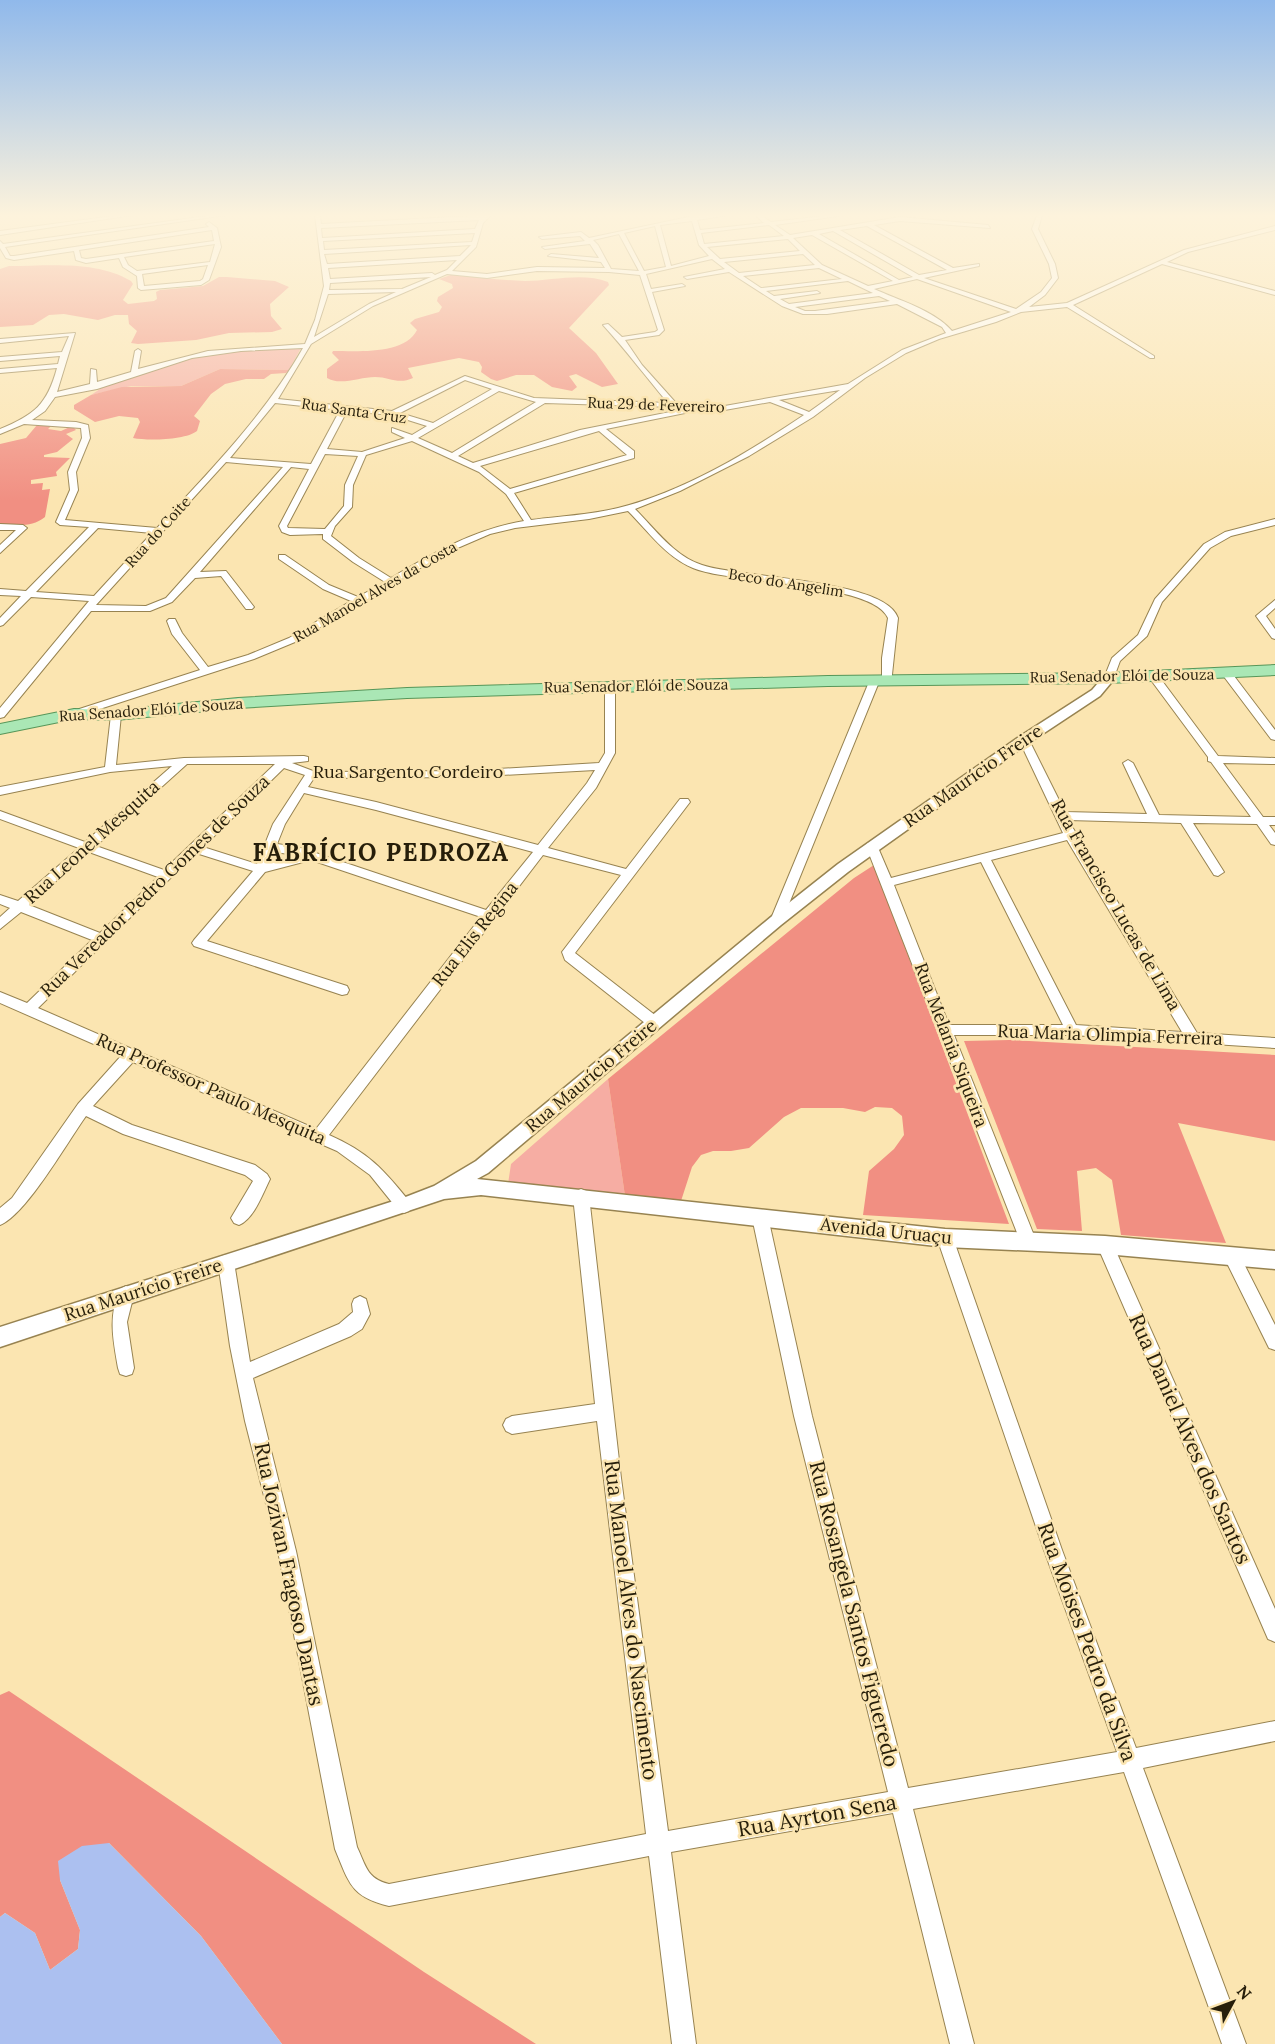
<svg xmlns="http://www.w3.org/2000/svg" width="1275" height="2044" font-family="Lora,serif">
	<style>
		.green { fill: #f6ada3 }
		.forest { fill: #f18f82 }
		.water { fill: #acc0f0 }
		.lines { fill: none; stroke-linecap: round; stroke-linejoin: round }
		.minor-casing { stroke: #978351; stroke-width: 2 }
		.tertiary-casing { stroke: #978351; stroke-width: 3 }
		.primary-casing { stroke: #579659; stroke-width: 2 }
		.minor { fill: #fff; fill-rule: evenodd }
		.tertiary { fill: #fff; fill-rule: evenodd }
		.primary { fill: #aae7b5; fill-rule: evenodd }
		.labels { text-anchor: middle; stroke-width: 5; stroke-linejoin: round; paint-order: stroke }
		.far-street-label { font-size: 15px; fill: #261e0a; stroke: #fbe5b1 }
		.street-label { font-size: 18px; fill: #261e0a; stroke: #fbe5b1 }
		.near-street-label { font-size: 21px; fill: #261e0a; stroke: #fbe5b1 }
		.district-label { font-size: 24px; font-weight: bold; letter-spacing: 1.5px; fill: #261e0a; stroke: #fbe5b1 }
	</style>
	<rect width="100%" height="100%" fill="#fbe5b1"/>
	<path class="green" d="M301,348L289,370L220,369L181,386H131L91,395L103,387L125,378L198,357L236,351Z
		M608,1079L625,1196L508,1184L511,1164Z"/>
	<path class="forest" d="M9,266C48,266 96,260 131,281L133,284L123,300L128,304L154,301L157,299L156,292L160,290L203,286L219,277H227L275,281L289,287L270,304L271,316L282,329L272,332L229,333L196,340L138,344L131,343L137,331L129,324L128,315H115L98,320L64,314L49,315L33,325L0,327V269Z
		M456,273C479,278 501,280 525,281C551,281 583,272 608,282L609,285L569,328L596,353L618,384L602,387L576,374L569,376L577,387L572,391L552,387L534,375H516L497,381L491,379L481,372L482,367L479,362L459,358L408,368L413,378C398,385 390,377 375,377C360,377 340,386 327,378V369L339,360L332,353L333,351C357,351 405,355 417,330L410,323L415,319L439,312L442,307L437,301L438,297L453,288L452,284L439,279Z
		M220,369L289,370L286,373L271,374L264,379H246L225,384L211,394L194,416L200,421L197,431C186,440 148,441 133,438L140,422L138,418L119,416L95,422L74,409V405L91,395L122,387L181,386Z
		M53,424L48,429L61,431L72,426L76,430L66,434L73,439L57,452L44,455V457L70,458L56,472L57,476L31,480V484L43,483L42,490L50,489L45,517C31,528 17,525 0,524V444L26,438L37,425Z
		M874,865L1009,1224L863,1215L869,1171L894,1149L904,1135L902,1116L892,1108L875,1107L865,1112L843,1108H801L784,1117L749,1148L731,1151H713L701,1155L692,1167L681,1201L625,1196L608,1079L854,878Z
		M1010,1040L1275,1055V1141L1178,1123L1226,1243L1121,1235L1112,1180L1096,1168L1077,1171L1082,1231L1037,1229L964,1041Z
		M9,1691L424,1972L536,2044H282L201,1936L109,1843L60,1880L80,1930L78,1949L50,1970L35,1933L5,1913L0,1917V1695Z"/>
	<path class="water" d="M109,1843L201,1936L282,2044H0V1917L5,1913L35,1933L50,1970L78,1949L80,1930L60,1880L58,1861L82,1846Z"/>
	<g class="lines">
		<g class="minor-casing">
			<path id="minor" d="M121,215H133L0,235V231Z
				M214,215H226L5,247L10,256H14L209,227L206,224L209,222L217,228L221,247L209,280L201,285L141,290L138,288L137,276L123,267L119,258L86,263L76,260L74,251L14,260L6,258L0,248V241L3,244ZM212,230L214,241L86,259L81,258L79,250ZM215,244L210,262L137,271L128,265L124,257ZM208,265L203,279L200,281L144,286L142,274Z
				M315,215H320L321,224L491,215L483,223L476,247L452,271L487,274L537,267L605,268L601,262L548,256L551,254L599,258L590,244L545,249L542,247L585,241L580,236L542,239L539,237L581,232L589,238L693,216L728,215L697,220L700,230L764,223L755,215H760L771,222L833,215L838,216L775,225L790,235L900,217L988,225L990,228L900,221L874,225L953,268L979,264V266L924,278L1016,309L1041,292L1052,278L1049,264L1032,229L1037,215H1042L1038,229L1055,264L1058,278L1045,295L1029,307L1067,303L1184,250L1275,226V230L1188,252L1167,262L1275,291V295L1162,264L1073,305L1154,356V358H1150L1067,307L1021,312L996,322L939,339L906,353L865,378L813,417L749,456L680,491L635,509C655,529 674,556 702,565C739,578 886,579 898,618L891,684H883L882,682V658L888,618C873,582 731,584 693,568C666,557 648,531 628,511L589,519L515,528L490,534L446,553L295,642L254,659L78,716H70V712L200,670L172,634L167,621L169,619H175L182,633L208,667L248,655L289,638L351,601L323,589L279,559V555H285L329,585L358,597L385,582L353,562L323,539V534L290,535L282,532L279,526L309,469L291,467L200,572L226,571L254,607L252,609H246L221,576L195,578L172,602L150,611H91L4,717L0,718V708L89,601L31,597L3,625L0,626V618L21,596L0,595V589L26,591L89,527L60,525L56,522L70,490L68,472L82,438L81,428L24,424L0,434V429C34,415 47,405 57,368L0,373V369L58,364L60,356L0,361V357L62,352L69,336L0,343V339L75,333L57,392L90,384L91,369L96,370L97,382L131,372L135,351L138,349L141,351L138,369L208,351L305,344L315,320L324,286ZM479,220L475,229L322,238L321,228ZM692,221L699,245L709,256L671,266L660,225ZM769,225L784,236L704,244L701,233ZM655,226L666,267L644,271L624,233ZM867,226L947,270L919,275L840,230ZM833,231L913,277L899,280L819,234ZM475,233L472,242L324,250L323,241ZM619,234L639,271L611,269L598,245L593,240ZM812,235L893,281L868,286L822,265L793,238ZM788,239L800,251L720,259L707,247ZM471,245L460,256L327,264L324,254ZM803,254L815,265L739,273L724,262ZM712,259L725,269L684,277L687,279L729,272L782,306L803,314H827L897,304L942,327L946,333L902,350L848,384L719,407L676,403L642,365L625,340L659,335L664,330L652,292L685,286L682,284L651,289L646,274ZM457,260L447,270L435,275L432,273L330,279L328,268ZM819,268L842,279L761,288L743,276ZM537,271L609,272L640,275L658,330L655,332L622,337L608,324L603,325C626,350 646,377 668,403L534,398L465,376L392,411L278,399L311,344L373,306L447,274L487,278ZM431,277L402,289L329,290L330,283ZM917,279L1011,312L952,331C934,310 898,300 874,289ZM848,281L873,293L789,304L780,299L820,293L817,291L774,296L766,291ZM396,292L369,304L314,337L328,294ZM879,296L890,301L815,311H805L795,307ZM303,348C264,416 210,471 157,528L65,520L78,490L76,472L90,438L88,425L76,422L32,420L45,411L55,397L97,389L192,358L241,351ZM465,380L492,389L433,423L400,413ZM840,390L809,412L779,400ZM499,391L536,402L452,453L418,438ZM770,402L804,415C747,453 685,491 618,508C590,515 560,516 531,520L514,493L634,458V451L606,429L685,413V409L580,430L473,463L458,456L545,403L674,407L719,411ZM275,403L340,410L311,464L230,458ZM347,411L392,415L427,426L412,435L392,428V432L405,438L362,452L327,449ZM599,431L627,455L510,489L480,466ZM412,441L479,472L506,494L524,521C475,529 433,553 391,578L359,558L331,536L335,526L352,507L353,485L366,455ZM325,454L358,456L345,485L344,506L325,529L288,528L287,526ZM226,462L283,467L166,598L146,606L96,605ZM98,528L152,533L94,596L36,592Z
				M1275,519V525L1231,536L1210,548L1162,602L1147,636L1120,661L1113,680H1105L1104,678L1112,658L1138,635L1155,599L1204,544L1225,532Z
				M0,524L23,525L27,528L0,553V545L16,530H0Z
				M1275,600V608L1266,616L1275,629V639L1272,638L1256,616Z
				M1227,671L1231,672L1275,730V740L1271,739L1222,674Z
				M1153,673L1157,674L1218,756L1275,758V764L1223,763L1263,817H1275V825H1269L1275,833V845L1271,844L1257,824L1193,823L1224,872L1218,876L1214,875L1181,823L1068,820L1197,1033L1275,1038V1048L1072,1035H954L1037,1243L1035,1248L1029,1250L1023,1248L1021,1243L866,846L868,843H876L891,878L1063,833L1019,740L1024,737L1029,740L1065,812L1147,814L1123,763L1128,760L1133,763L1159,815L1251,817L1211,762L1208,761V757L1148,676ZM1067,840L1182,1032L1076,1025L991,860ZM981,862L1063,1025H949L894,885Z
				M874,679L879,682L782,921L776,925L772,924L770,921L869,682Z
				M610,684L615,687V753L596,788L548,848L626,869L680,799H688L690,802L575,953L660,1019L662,1023L660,1027H650L565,960L562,952L621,875L543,855L329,1135C368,1152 383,1169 409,1201L412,1206L409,1211L404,1213L399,1211L370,1175L337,1151L133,1062L93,1106L132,1125L255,1165L267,1174L270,1179C263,1193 254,1219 239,1225L234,1223L231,1218L253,1181L245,1175L123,1134L86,1116C68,1141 26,1215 0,1225V1208L12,1198L78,1104L121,1056L0,1003V992L27,1003L92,940L21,912L0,929V917L10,908L0,904V895L18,901L79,848L0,819V811L85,842L172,766L110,772L0,795V787L105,767L111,715L116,712L121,715L116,765L184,758L304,756L308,757V761L292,763L313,771L322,772L466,771L599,763L605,753V687ZM187,764H275L164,870L96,846ZM284,768L305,775L273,824L257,864L203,847ZM595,770L587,783L538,845L376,802L308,787L314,778L466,777ZM304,793L376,810L533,852L486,910L298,847L277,844L285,824ZM89,852L158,877L100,933L29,905ZM274,852L297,855L269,863ZM196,853L253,871L194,940L192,943L194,946L342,995L347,994L349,990L347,986L207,941L265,872L311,860L481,917L316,1129L38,1008Z
				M581,1189L586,1191L589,1196L621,1478L668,1831L888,1792L794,1416L752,1217L755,1212L760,1210L765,1212L768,1217L812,1416L908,1788L1117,1752L1044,1550L937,1238L939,1233L945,1231L951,1233L953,1238L1062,1550L1136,1748L1275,1721V1741L1143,1768L1246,2044H1222L1124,1772L913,1809L974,2044H950L893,1813L671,1852L696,2044H672L649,1856L389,1906C351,1897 349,1883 335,1849L278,1551L245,1421L230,1346L218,1262L220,1257L226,1255L232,1257L234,1262L250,1362L339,1324L353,1312L352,1304L354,1299L360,1296L366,1299L370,1314L362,1329L351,1336L253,1378L296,1551L357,1847C366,1866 367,1879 389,1884L646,1834L597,1421L512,1434L506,1431L503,1425L506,1419L512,1416L595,1404L573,1196L576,1191Z
				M1105,1238L1111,1240L1275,1609V1642L1268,1639L1097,1245L1099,1240Z
				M1231,1248L1237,1250L1275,1325V1350L1269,1348L1223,1255L1225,1250Z
				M126,1286L132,1289L134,1294L127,1322L134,1368L132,1374L126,1376L120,1374L118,1368C113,1339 108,1317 120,1289Z"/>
		</g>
		<g class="tertiary-casing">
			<path id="tertiary" d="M1109,674L1115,678L1100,696L1029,743L848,872L781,925L488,1173L477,1179L945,1229L1105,1236L1275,1251V1269L1105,1254L945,1247L481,1195L444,1199L0,1347V1327L403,1198L434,1186L476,1161L771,917L838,864L1019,737L1092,690L1105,675Z"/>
		</g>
		<g class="primary-casing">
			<path id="primary" d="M1275,665V675L1109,683L828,686L407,698L238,708L116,720L74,719L0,734V724L74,709L116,710L238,698L407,688L828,676L1109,673Z"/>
		</g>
		<use href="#minor" class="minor"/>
		<use href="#tertiary" class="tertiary"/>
		<use href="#primary" class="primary"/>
	</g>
	<linearGradient id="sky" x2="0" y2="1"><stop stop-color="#90b9eb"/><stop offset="0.43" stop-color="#fdf3dc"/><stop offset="1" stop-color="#fdf3dc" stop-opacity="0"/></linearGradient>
	<rect width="1275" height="501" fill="url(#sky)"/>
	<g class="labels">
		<g class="far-street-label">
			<text transform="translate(656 405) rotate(2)" y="5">Rua 29 de Fevereiro</text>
			<text transform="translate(354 411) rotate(8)" y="5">Rua Santa Cruz</text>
			<text transform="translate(158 532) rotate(-48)" y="5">Rua do Coite</text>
			<text transform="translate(786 583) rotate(9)" y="5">Beco do Angelim</text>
			<text transform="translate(375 592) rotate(-30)" y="5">Rua Manoel Alves da Costa</text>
			<text transform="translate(1122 676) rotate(-1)" y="5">Rua Senador Elói de Souza</text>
			<text transform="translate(636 686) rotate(-1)" y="5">Rua Senador Elói de Souza</text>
			<text transform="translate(151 710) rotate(-4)" y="5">Rua Senador Elói de Souza</text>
		</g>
		<g class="street-label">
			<text x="408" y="778">Rua Sargento Cordeiro</text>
			<text transform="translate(973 776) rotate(-35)" y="6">Rua Maurício Freire</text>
			<text transform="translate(92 842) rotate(-42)" y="6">Rua Leonel Mesquita</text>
			<text transform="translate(155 886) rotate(-44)" y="6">Rua Vereador Pedro Gomes de Souza</text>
			<text transform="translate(1116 905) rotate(60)" y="6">Rua Francisco Lucas de Lima</text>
			<text transform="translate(475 934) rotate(-52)" y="6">Rua Elis Regina</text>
			<text transform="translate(1110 1035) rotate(2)" y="6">Rua Maria Olimpia Ferreira</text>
			<text transform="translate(951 1045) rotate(69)" y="6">Rua Melania Siqueira</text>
			<text transform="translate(591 1076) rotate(-40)" y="6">Rua Maurício Freire</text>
			<text transform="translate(211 1089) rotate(24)" y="6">Rua Professor Paulo Mesquita</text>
			<text transform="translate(886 1231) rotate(6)" y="6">Avenida Uruaçu</text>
			<text transform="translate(143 1290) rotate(-18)" y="6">Rua Maurício Freire</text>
		</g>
		<g class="near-street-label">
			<text transform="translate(1190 1439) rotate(66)" y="7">Rua Daniel Alves dos Santos</text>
			<text transform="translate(289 1574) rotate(78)" y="7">Rua Jozivan Fragoso Dantas</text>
			<text transform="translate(854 1614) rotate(76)" y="7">Rua Rosangela Santos Figueredo</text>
			<text transform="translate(631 1620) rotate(83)" y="7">Rua Manoel Alves do Nascimento</text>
			<text transform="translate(1087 1642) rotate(70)" y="7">Rua Moises Pedro da Silva</text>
			<text transform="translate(817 1816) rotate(-10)" y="7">Rua Ayrton Sena</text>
		</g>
		<g class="district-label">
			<text x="381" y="861">FABRÍCIO PEDROZA</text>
		</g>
	</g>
	<g transform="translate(1233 2002) rotate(49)" stroke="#fbe5b1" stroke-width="4.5" paint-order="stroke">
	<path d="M0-4.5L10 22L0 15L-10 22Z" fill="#261e0a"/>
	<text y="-9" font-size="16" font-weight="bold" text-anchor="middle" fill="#261e0a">N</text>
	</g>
</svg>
